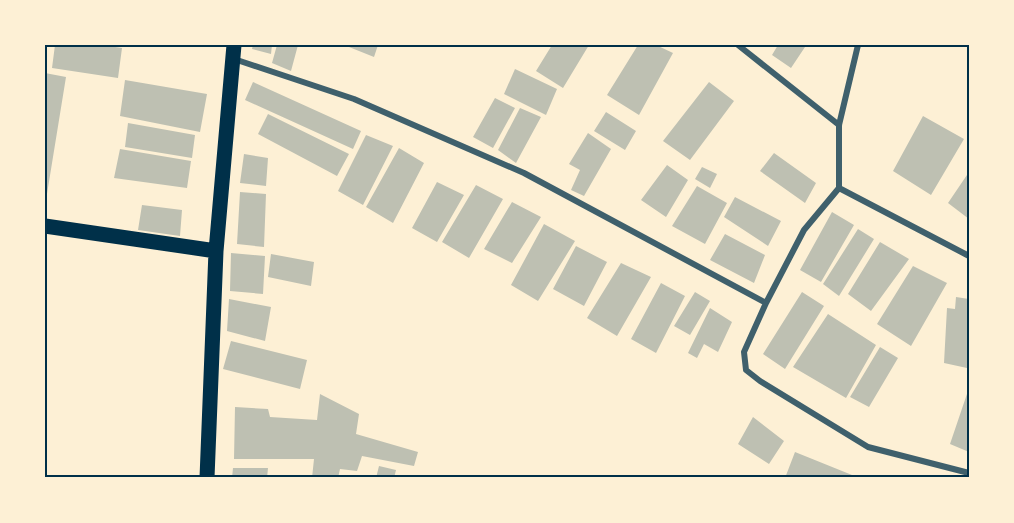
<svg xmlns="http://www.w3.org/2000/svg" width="1014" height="523" font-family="Rubik,sans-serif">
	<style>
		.building { fill: #bec0b2 }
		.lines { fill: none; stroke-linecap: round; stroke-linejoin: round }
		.minor { stroke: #3f606c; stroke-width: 6 }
		.primary { stroke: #003049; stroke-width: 15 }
		.neatline { fill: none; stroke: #003049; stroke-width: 2 }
	</style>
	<rect width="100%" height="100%" fill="#fdf0d5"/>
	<path class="building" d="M55,45H102L122,48L118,78L52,68Z
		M253,45H272L271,54L252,49Z
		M277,45H298L291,71L272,63Z
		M344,45H378L374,57Z
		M552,45H589L563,88L536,71Z
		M638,45H656L673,53L639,115L607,95Z
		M778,45H801L805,47L791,68L772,55Z
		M515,69L557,89L546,115L504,94Z
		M45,73L66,77L46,200H45Z
		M125,80L207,94L200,132L120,116Z
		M253,82L361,131L353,149L245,100Z
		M709,82L734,101L690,160L663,141Z
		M495,98L515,108L493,148L473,137Z
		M520,108L541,117L516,163L498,150Z
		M606,112L636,131L625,150L594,131Z
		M268,114L349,154L337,176L258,134Z
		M923,116L964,139L931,195L893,171Z
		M128,123L195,135L192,158L125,147Z
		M588,133L611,149L584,196L571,190L580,170L569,164Z
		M366,135L393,146L363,205L338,191Z
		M399,148L424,163L393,223L366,207Z
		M120,149L191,161L187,188L114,178Z
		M774,153L816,183L805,203L760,171Z
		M244,154L268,158L266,186L240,183Z
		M667,165L688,180L666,217L641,200Z
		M702,167L717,174L710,188L695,179Z
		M969,172V219L948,203Z
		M437,182L464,195L437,242L412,228Z
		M476,185L503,199L469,258L442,242Z
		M697,186L727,203L705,244L672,226Z
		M240,192L266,194L264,247L237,244Z
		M735,197L781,221L768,246L724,217Z
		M512,202L541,217L512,263L484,249Z
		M142,205L182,210L180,236L138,230Z
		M832,212L854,225L821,282L800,270Z
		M544,224L575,241L538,301L511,285Z
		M858,229L874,239L839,296L823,284Z
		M725,234L765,255L754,283L710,260Z
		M880,242L909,259L871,311L848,294Z
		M576,246L607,262L584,306L553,289Z
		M231,253L265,256L263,294L230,291Z
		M271,254L314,262L311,286L268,277Z
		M621,263L651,277L617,336L587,318Z
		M913,266L947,283L911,346L877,324Z
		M661,283L685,296L656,353L631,339Z
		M695,292L710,301L690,335L674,326Z
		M802,292L824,306L785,369L763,354Z
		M956,297L969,299L967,368L944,363L947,308L955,309Z
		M229,299L271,307L265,341L227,331Z
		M710,308L732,322L718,352L704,344L697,358L688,353Z
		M828,314L876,345L846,398L793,367Z
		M231,341L307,360L300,389L223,369Z
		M880,347L898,358L869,407L850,397Z
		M969,388V452L950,444Z
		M320,394L359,414L356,434L418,452L414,466L362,456L357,471L340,469L338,478H312L314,459H234L235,407L268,409L270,417L317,420Z
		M753,417L784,441L769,464L738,444Z
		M795,452L852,475L851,478H785Z
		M379,466L396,470L394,478H376Z
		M233,468H268L267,478H232Z"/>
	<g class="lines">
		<path class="minor" d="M738,45L839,125
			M234,59L354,99L524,173L766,303
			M839,188V125L858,45
			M969,256L839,188L804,230L766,303L744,352L746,370L760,381L868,447L969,473"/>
		<path class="primary" d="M45,226L216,251
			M207,478L216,251L234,45"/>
	</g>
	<rect width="1014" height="523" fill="none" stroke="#fdf0d5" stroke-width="93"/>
	<rect x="46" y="46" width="922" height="430" class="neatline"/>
</svg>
